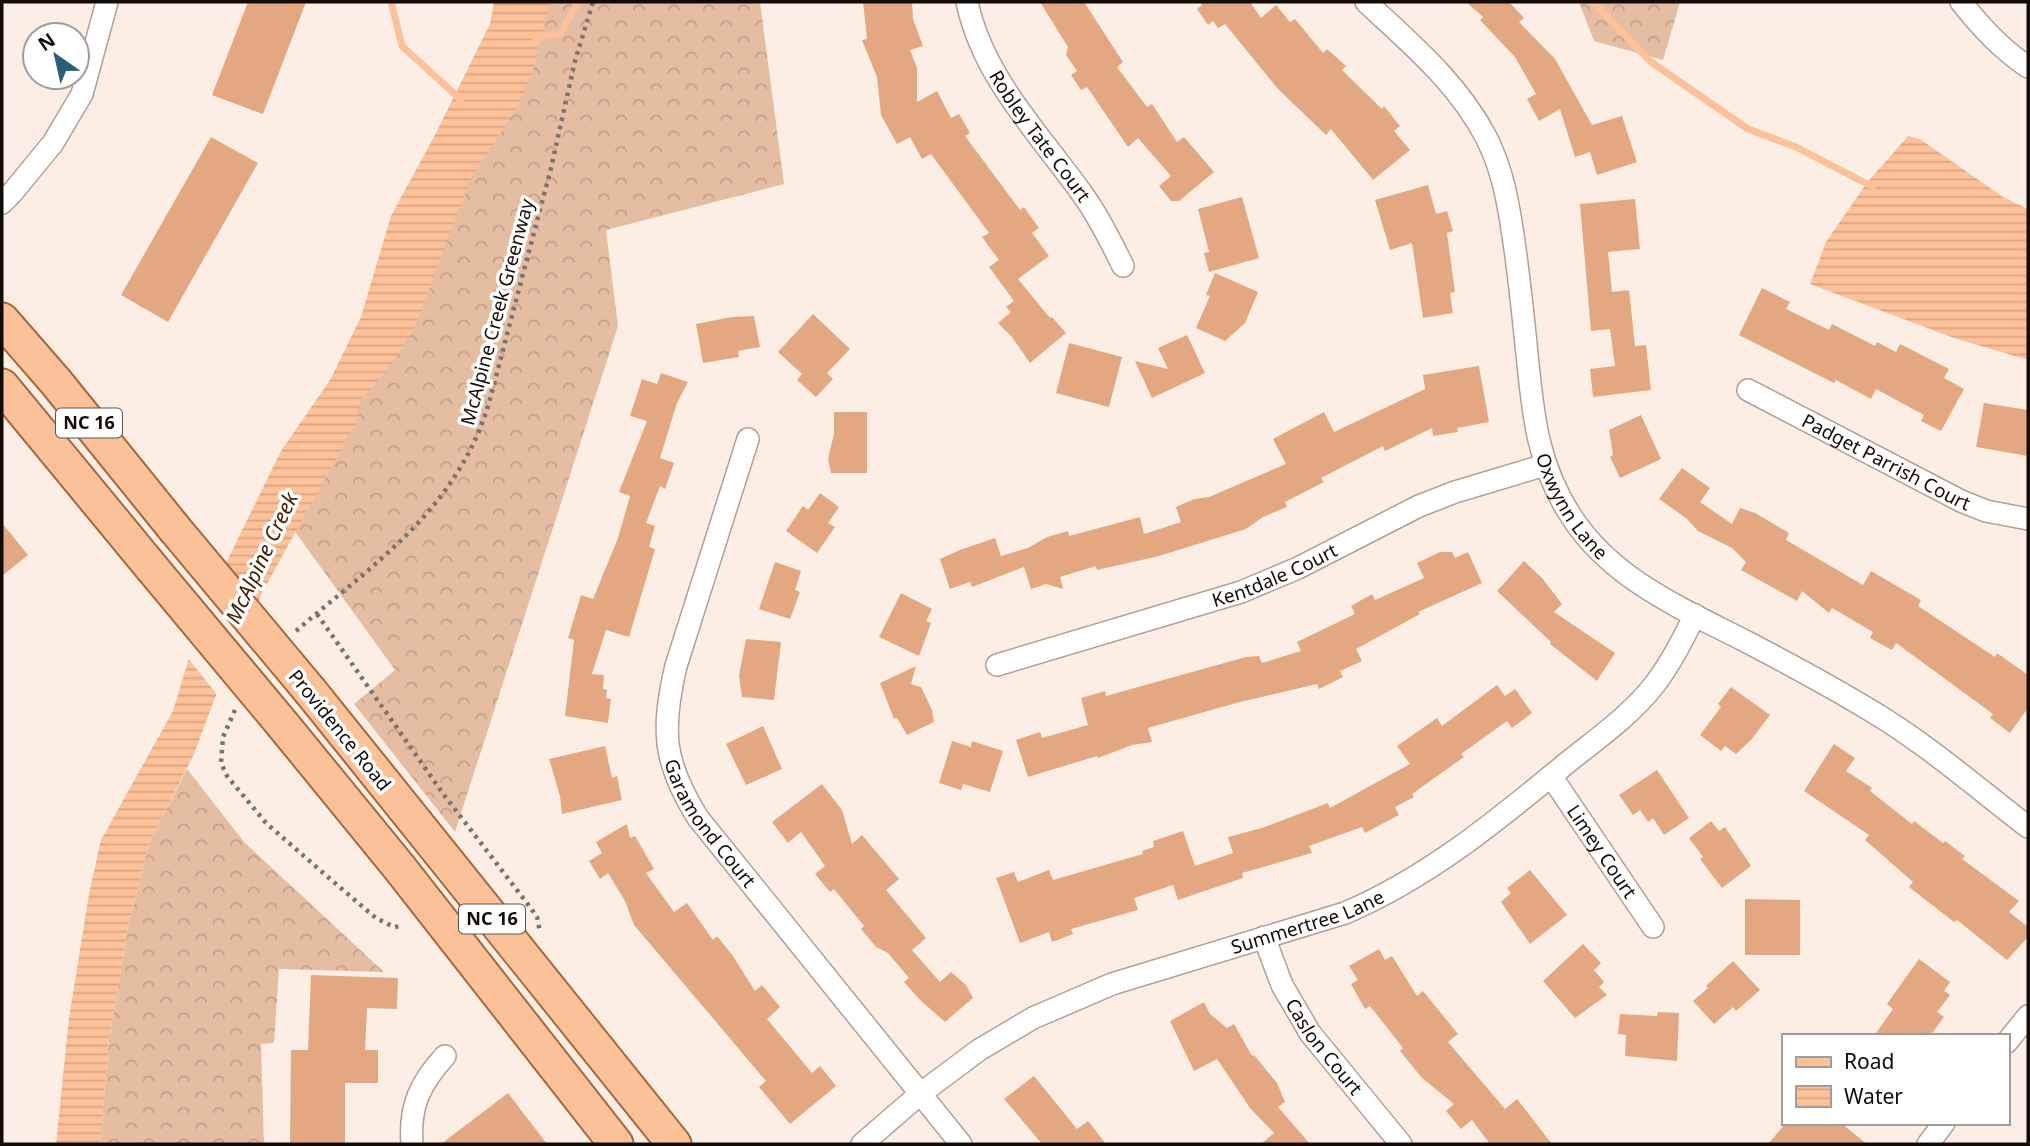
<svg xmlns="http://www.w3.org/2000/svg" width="2030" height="1146" font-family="'Noto Sans',sans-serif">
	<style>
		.forest { fill: url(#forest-crowns) }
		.water { fill: url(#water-rules) }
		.pier { fill: #fdeee5 }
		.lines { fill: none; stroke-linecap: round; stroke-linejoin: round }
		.stream { stroke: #fdc199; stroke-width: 7 }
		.building { fill: #e3a881 }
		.minor-casing { stroke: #b59f91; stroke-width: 24 }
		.primary-casing { stroke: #a8683b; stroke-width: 37 }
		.path { stroke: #7d736c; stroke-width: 4.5; stroke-dasharray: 3.5 5; stroke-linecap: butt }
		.minor { stroke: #fff; stroke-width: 21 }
		.primary { stroke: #fbc29a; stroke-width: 33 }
		.primary-bridge-casing { stroke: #a8683b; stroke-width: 37; stroke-linecap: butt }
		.primary-bridge { stroke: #fbc29a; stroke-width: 33 }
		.labels { text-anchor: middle; stroke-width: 7; stroke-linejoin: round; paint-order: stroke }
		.shield { fill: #fff; stroke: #595451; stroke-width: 2 }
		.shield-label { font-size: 18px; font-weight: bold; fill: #120b06 }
		.street-label { font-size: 19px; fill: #120b06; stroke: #fff }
		.water-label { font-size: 21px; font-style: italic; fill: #472203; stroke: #fff }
	</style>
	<defs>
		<pattern id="forest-crowns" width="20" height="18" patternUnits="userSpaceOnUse" patternTransform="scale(1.75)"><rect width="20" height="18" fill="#e5bda3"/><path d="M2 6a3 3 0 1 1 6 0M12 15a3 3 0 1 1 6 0" fill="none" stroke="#c3a18b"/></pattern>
		<pattern id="water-rules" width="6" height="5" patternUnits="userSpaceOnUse" patternTransform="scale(1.75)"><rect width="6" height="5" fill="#fdc199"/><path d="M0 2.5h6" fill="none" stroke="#d8a482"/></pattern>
	</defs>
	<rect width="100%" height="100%" fill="#fdeee5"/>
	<path class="forest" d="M527,2H760L784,184L606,230L618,326L455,832L354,704L395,670L283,515Z
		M1579,2H1680L1663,60L1594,41Z
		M187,769L245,843L384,972L279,969L274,1043L261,1044L264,1144H100L109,1040L129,922L149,843Z"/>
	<path class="water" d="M494,2H550L532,73L517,108L471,178L414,329L387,371L362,398L354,426L264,589L214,700L194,754L149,843L129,922L109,1040L100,1144H56L69,1018L89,894L101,840L173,711L204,608L281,451L330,380L361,317L391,216L436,133L490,24Z
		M1908,136L1920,139L2003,197L2028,209V360L1954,338L1810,284L1826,242L1866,184Z"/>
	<path class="pier" d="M224,560L260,605L219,697L186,656L201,606Z"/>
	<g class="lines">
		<path class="stream" d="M391,2L402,46L461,100
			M1593,2L1651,62L1748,129L1796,147L1873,187
			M535,38L561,33L578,2"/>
	</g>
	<path class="building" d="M248,2H306L263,114L212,95Z
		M863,2H912L913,19L923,46L910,50L917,68V102L937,91L951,118L959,114L970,133L965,136L1020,210L1024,207L1039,228L1032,233L1049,256L1018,279L1050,318L1052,317L1066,333L1030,363L1012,337L998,323L1011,312L1006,307L1014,301L989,267L999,260L982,237L989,233L931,154L922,159L910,137L897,144L881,115L877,77L862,40L867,39Z
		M1040,2H1084L1123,62L1117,67L1147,107L1152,104L1177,142L1184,137L1214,172L1179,201H1171L1159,186L1171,176L1138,138L1128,147L1087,87L1081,90L1071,75L1077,71L1066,55L1068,47Z
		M1200,2H1250L1261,18L1276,5L1290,22L1295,19L1323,53L1327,49L1346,66L1342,70L1382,109L1384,106L1400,126L1394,131L1410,150L1373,180L1331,129L1326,135L1278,89L1225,24L1218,28L1213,21L1208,25L1197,9L1202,5Z
		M1466,2H1509L1524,18L1519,22L1555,59L1592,125L1622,116L1637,162L1597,175L1590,152L1575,157L1560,109L1539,121L1527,99L1536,94L1515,57L1480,20L1483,17Z
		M211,137L258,163L168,322L121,295Z
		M1428,185L1436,214L1447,211L1453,231L1447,233L1455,292L1450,293L1453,313L1423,318L1412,243L1390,250L1375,200Z
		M1242,197L1259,258L1209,272L1204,253L1209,252L1198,209Z
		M1635,199L1640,249L1608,252L1612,292L1629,290L1635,346L1646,345L1651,390L1593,397L1590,369L1615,366L1610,329L1591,331L1580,204Z
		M1215,273L1258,292L1245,323L1225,341L1196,328L1210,296L1206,295Z
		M1762,288L1790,302L1786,309L1829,330L1832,324L1875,346L1877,342L1896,352L1900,344L1949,369L1944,378L1964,389L1941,431L1921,421L1924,415L1876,389L1871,399L1836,380L1834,383L1739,335Z
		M813,314L850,349L827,373L833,379L816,397L797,380L802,374L778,352Z
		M754,316L760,347L738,351L739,357L703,363L696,324L732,317Z
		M1187,335L1205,373L1152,398L1135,361L1168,369L1158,348Z
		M1069,343L1122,357L1109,407L1056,393Z
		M1479,366L1489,422L1457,428L1458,432L1433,436L1432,428L1385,451L1383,446L1321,478L1324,482L1285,502L1287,507L1263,517L1246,529L1159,556L1097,570L1096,566L1060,577L1063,589L1046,584L1031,589L1024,567L972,587L970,582L950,589L940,559L960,550L995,538L1001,556L1028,548L1047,537L1068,531L1069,536L1140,517L1144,534L1181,522L1176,507L1194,499L1209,497L1286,464L1273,439L1324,412L1334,432L1425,389L1423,375Z
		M661,373L688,382L677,403L660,458L674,463L665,489L660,486L646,523L655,526L649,547L655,549L629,637L606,630L592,674L604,675L603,689L607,690L606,698L611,699L608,723L565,716L574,640L568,638L581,595L593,599L618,538L630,496L619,492L647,421L630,416L642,379L657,384Z
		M1984,403L2028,410V456L1976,447Z
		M834,412H867V473H831L828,459L834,434Z
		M1641,415L1661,459L1620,478L1610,457L1613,455L1609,430Z
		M1682,468L1710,488L1700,502L1732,524L1740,508L1755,513L1789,533L1786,540L1863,585L1871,571L1921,600L1918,606L1995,657L1997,653L2028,675V708L2010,733L1990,718L1993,714L1896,643L1892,650L1870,638L1873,632L1832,608L1829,613L1802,591L1797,601L1741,570L1746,562L1732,548L1698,531L1686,518L1659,499Z
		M820,493L839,507L828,523L835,527L817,553L786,531L803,506L808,510Z
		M2,523L28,555L2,576Z
		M1440,552H1452L1455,558L1468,552L1482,583L1418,612L1420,614L1356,649L1362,661L1340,671L1343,677L1319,689L1317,684L1236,703L1148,728L1152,742L1132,745L1098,758L1097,756L1028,777L1016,740L1040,732L1042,738L1088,725L1081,698L1105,691L1106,696L1246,657L1259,656L1262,663L1301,651L1297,642L1355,614L1351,606L1372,594L1375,600L1424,578L1417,563Z
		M1524,561L1542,578L1562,604L1554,612L1615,653L1597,681L1550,644L1551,642L1497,591Z
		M775,562L801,571L795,590L800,592L790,619L759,609Z
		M901,593L932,609L926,621L931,623L919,656L879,637Z
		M746,639L781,642L774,700L742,697L739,675Z
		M916,666L911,684L921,687L932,710L934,722L907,735L897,718L894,719L880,683Z
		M1497,685L1505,696L1515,689L1532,713L1512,728L1507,721L1461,754L1464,757L1412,794L1414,797L1395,807L1399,815L1365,833L1362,827L1309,846L1312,853L1242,873L1243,878L1178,900L1173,885L1134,898L1138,910L1071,929L1073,934L1052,942L1049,932L1020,943L996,878L1014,872L1018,882L1049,870L1053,880L1143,854L1142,851L1154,847L1153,841L1183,831L1195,866L1233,853L1228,837L1262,828L1328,803L1330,808L1410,764L1397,746L1437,718L1442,726Z
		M1731,687L1770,715L1751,740L1736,754L1725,746L1721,751L1700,735L1721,707L1718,704Z
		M763,726L782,769L746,785L726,744Z
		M952,741L971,747L972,741L1003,751L990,792L963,784L961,790L939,783Z
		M1834,744L1855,758L1846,771L1872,788L1870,791L1912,824L1914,821L1943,843L1945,841L1965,856L1962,859L2019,901L2009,912L2028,927V937L2007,960L1957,920L1954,922L1909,887L1913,882L1865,840L1869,835L1804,791Z
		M605,746L612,778L617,776L622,800L562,814L560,796L549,759Z
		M1657,770L1689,818L1664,835L1653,818L1648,822L1640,810L1633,815L1619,795Z
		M822,784L842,810L852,844L862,835L899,879L886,890L926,938L912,950L940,982L951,972L966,985L973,998L945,1022L920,1000L904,982L909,978L888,953L876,947L861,929L864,926L834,889L830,892L815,874L825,866L801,832L788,843L772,822Z
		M1711,821L1719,831L1725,827L1751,866L1722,888L1700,859L1703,857L1689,838Z
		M627,824L630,838L635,836L654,869L646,873L674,912L687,903L713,940L717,936L733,956L755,991L762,985L780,1007L767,1019L812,1073L820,1066L836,1086L790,1124L759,1087L766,1081L634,925L625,901L608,873L600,879L589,861L602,853L596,842Z
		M1530,870L1567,915L1530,944L1501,902L1511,893L1507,888Z
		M1745,899L1800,900V955H1745Z
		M1583,944L1601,963L1594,970L1604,982L1599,987L1607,995L1575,1018L1543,981Z
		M1379,949L1385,960L1392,956L1417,996L1423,991L1458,1034L1448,1042L1505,1109L1517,1099L1552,1144H1490L1472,1120L1461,1129L1446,1111L1454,1104L1422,1078L1400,1051L1403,1048L1370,1006L1365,1009L1351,984L1358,980L1349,966Z
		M1919,959L1950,982L1944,991L1950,995L1937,1012L1944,1017L1930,1036H1874L1893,1009L1887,1004Z
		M1733,961L1760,990L1736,1011L1733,1007L1714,1024L1693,1001L1708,988L1706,986Z
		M311,975L398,978L397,1009L367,1008L365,1050H378V1083H345V1144H290L291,1050H308Z
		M1204,1002L1210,1014L1227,1028L1234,1024L1252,1056L1254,1055L1277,1083L1285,1102L1278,1107L1310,1144H1261L1274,1133L1250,1108L1217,1059L1194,1071L1170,1021Z
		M1658,1012L1679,1013L1677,1061L1625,1056L1626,1035L1618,1034L1620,1014L1657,1016Z
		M1034,1076L1077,1129L1088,1121L1106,1144H1042L1004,1099Z
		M508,1093L547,1144H441Z
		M1786,1123H1841L1867,1144H1768Z"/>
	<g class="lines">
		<g class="minor-casing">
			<g id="minor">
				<path id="s1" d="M967,2C983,78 1040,134 1083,195C1099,217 1111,242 1123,266"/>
				<path id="s2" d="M1366,2C1411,44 1457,82 1486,137C1502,168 1508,201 1513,235C1519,275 1523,314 1527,354C1533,414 1537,464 1571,516C1612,580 1683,609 1749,643C1791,665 1832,687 1873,712C1928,745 1977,788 2028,827"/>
				<path d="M1961,2C1981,27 2001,49 2028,67"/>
				<path d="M2,203L12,193L53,143L82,94L107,2"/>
				<path id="s3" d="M1748,390L1961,501L1986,511L2028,519"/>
				<path id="s4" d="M748,439L676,666C661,730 663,762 698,818L961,1144"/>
				<path id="s5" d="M997,665L1241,592L1298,568L1419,506L1455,492L1545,465"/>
				<path id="s6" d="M1551,776L1653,927"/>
				<path id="s7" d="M1264,937L1282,985L1310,1033L1401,1144"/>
				<path d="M2007,1042L2028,1016"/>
				<path d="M412,1144C409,1107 420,1083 445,1056"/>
				<path id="s8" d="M862,1144L920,1094L979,1050L1033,1018L1112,984L1345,913C1428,878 1499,819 1568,762C1598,738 1631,715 1655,684C1671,663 1683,639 1695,615"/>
				<path d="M1928,1144L1944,1123"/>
			</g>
		</g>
		<g class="primary-casing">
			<path id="primary" d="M2,320L56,382L174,528
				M2,386L152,568
				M311,692L674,1144
				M283,725L399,867L616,1144"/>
		</g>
		<path class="path" d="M317,614L444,795L530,907L537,917L540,932
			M296,631C376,562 457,509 489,403L551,168L575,61L593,2
			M235,710L223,737L221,763L227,776L266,823L329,878L376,918L394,927L401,926"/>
		<use href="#minor" class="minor"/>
		<use href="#primary" class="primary"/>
		<g class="primary-bridge-casing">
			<path id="primary-bridge" d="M174,528L311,692
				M152,568L283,725"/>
		</g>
		<use href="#primary-bridge" class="primary-bridge"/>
	</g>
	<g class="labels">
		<g class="shield">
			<rect x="56" y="408.5" width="66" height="29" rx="5"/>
			<rect x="459" y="904.5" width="66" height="29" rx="5"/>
		</g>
		<g class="shield-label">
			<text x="89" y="429">NC 16</text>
			<text x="492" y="925">NC 16</text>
		</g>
		<g class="street-label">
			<text dy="7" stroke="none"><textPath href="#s1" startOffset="154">Robley Tate Court</textPath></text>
			<text transform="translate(497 312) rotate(-75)" y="7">McAlpine Creek Greenway</text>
			<text dy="7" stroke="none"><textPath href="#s3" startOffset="156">Padget Parrish Court</textPath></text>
			<text dy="7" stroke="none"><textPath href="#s2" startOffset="565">Oxwynn Lane</textPath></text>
			<text dy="7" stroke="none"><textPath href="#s5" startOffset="292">Kentdale Court</textPath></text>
			<text transform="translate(340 730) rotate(51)" y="7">Providence Road</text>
			<text dy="7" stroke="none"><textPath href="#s4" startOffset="408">Garamond Court</textPath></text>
			<text dy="7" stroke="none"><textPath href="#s6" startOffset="91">Limey Court</textPath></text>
			<text dy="7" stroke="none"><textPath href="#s8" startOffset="504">Summertree Lane</textPath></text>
			<text dy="7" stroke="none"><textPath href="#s7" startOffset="126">Caslon Court</textPath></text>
		</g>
		<g class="water-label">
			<text transform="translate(262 558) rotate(-65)" y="7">McAlpine Creek</text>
		</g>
	</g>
	<rect width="2030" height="1146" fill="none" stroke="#120b06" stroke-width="7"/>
	<rect x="1782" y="1034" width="228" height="91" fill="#ffffff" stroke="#a09d9b" stroke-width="2"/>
	<rect x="1796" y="1057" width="35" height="10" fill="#fbc29a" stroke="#a09d9b" stroke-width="2"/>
	<text x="1844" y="1069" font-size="21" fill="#120b06">Road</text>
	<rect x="1796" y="1086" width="35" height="21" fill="url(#water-rules)" stroke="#a09d9b" stroke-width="2"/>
	<text x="1844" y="1104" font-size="21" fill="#120b06">Water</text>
	<g transform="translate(56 56) rotate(326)"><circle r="33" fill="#ffffff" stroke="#a09d9b" stroke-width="2"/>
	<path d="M0-5L12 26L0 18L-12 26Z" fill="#2a5f7b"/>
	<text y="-10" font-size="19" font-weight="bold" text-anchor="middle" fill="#120b06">N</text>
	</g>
</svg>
